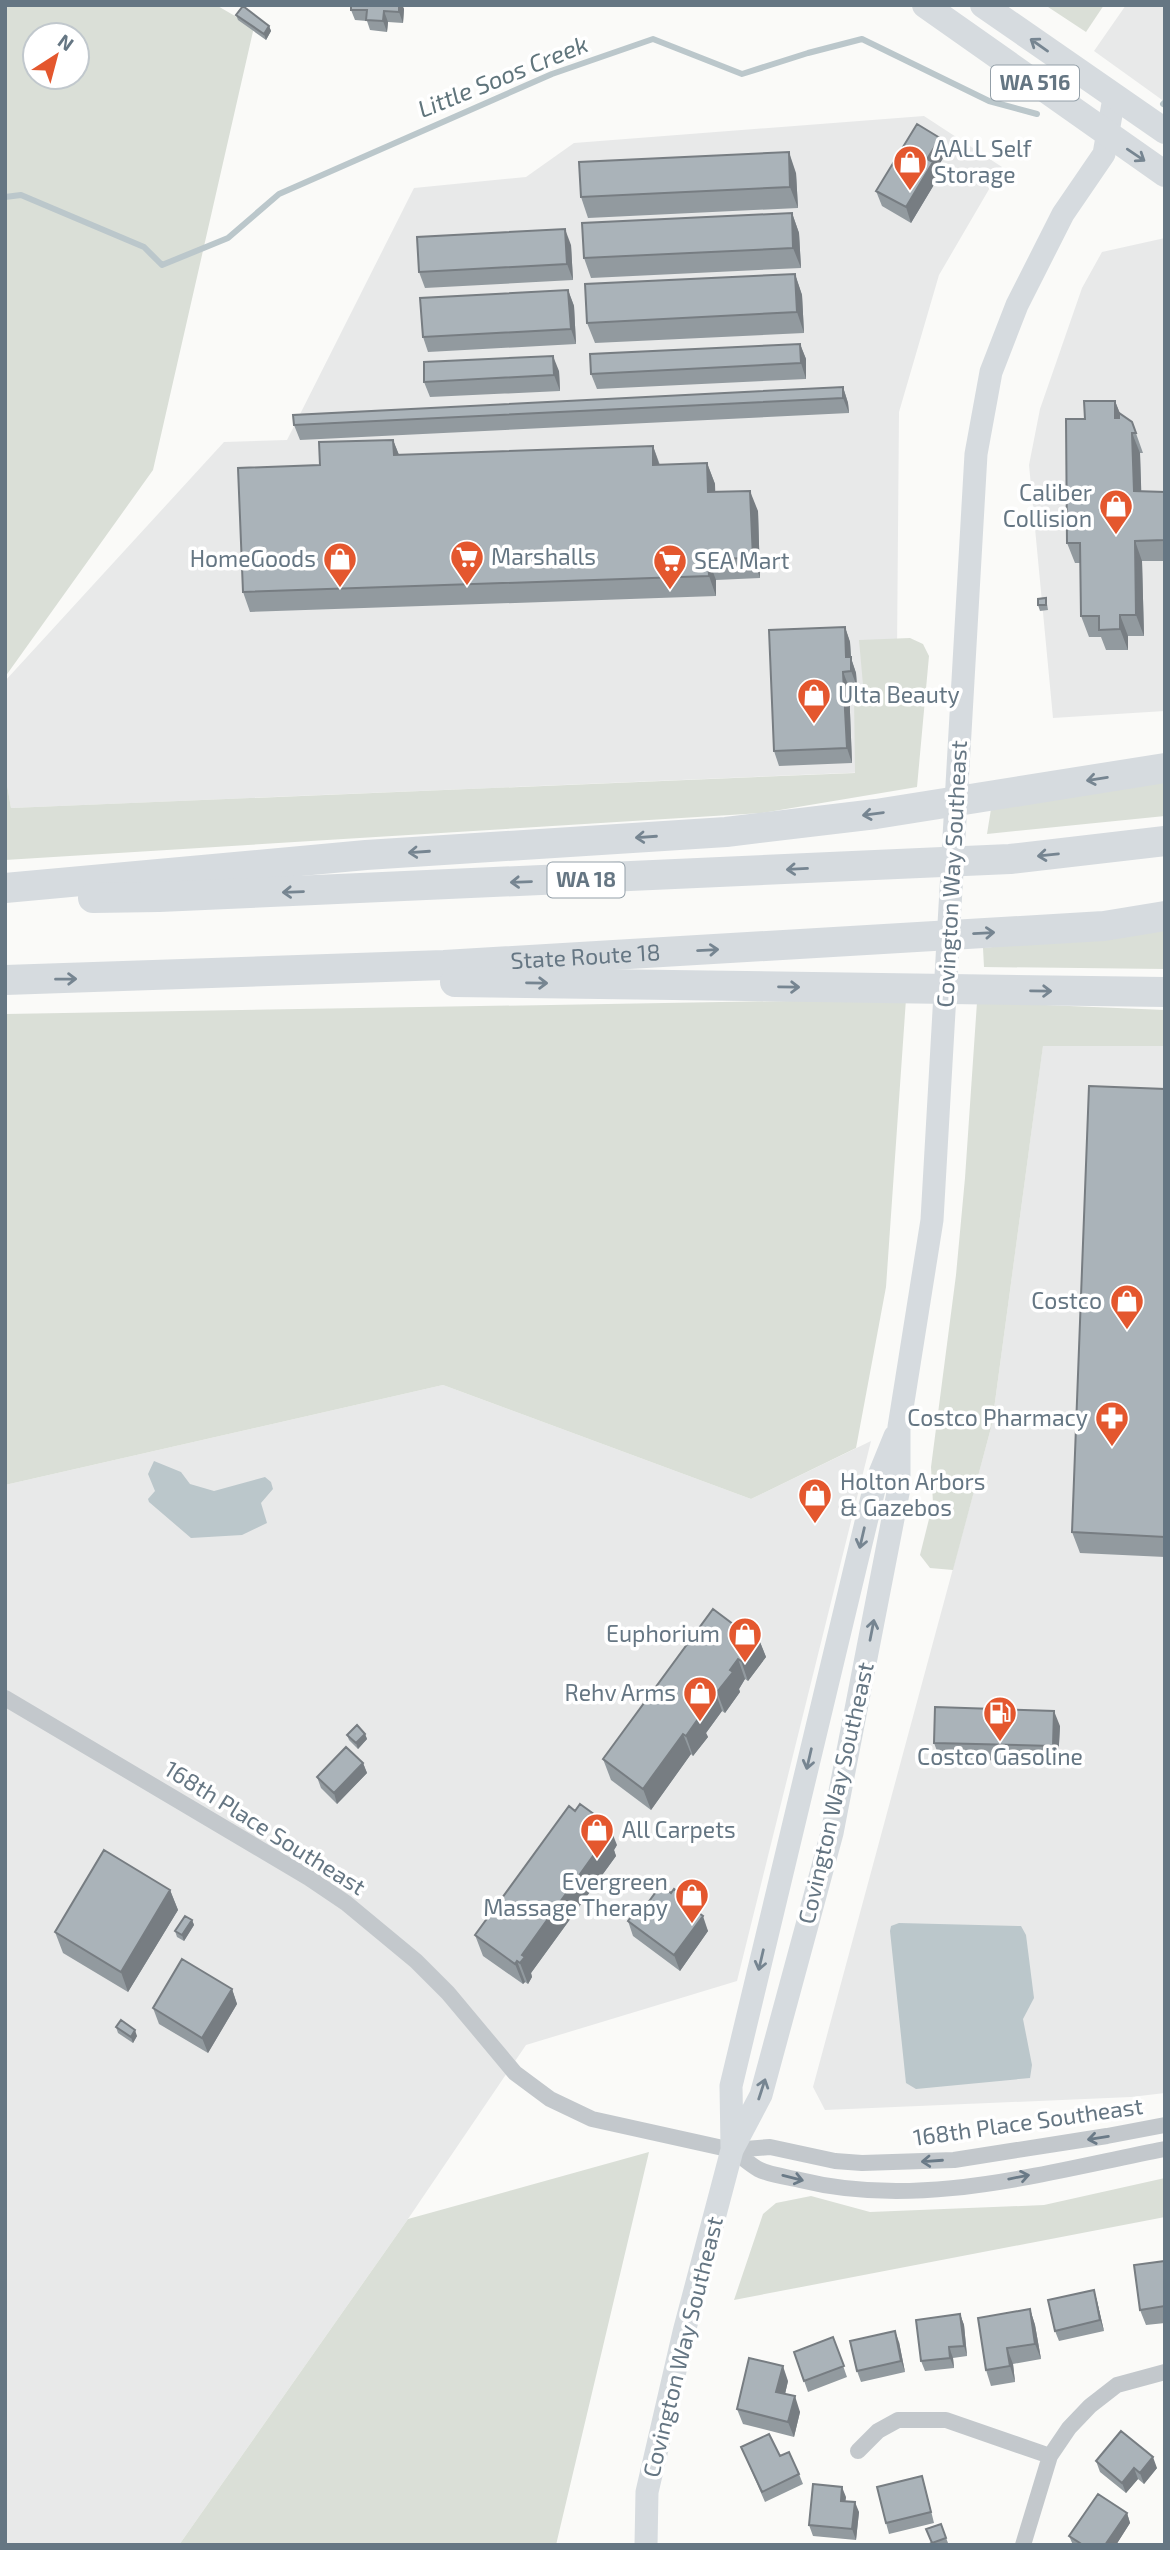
<svg xmlns="http://www.w3.org/2000/svg" width="1170" height="2550" font-family="'Exo 2',sans-serif">
	<style>
		.built { fill: #e8e9e9 }
		.green { fill: #dadfd7; fill-rule: evenodd }
		.water { fill: #bbc7cb }
		.lines { fill: none; stroke-linecap: round; stroke-linejoin: round }
		.stream { stroke: #bbc7cb; stroke-width: 6 }
		.street { stroke: #c3c8cc; stroke-width: 16 }
		.secondary { stroke: #d6dbdf; stroke-width: 23 }
		.primary { stroke: #d6dbdf; stroke-width: 26 }
		.highway { stroke: #d6dbdf; stroke-width: 30 }
		.wall { fill: #929a9f }
		.shaded-wall { fill: #777d82 }
		.building { fill: #aab3b9; stroke: #777d82; stroke-width: 2 }
		.oneway { stroke: #768591 }
		.oneway2 { stroke: #6a7a87 }
		.labels { text-anchor: middle; stroke-width: 7; stroke-linejoin: round; paint-order: stroke }
		.shield { fill: #fff; stroke: #939fa8; stroke-width: 2 }
		.shield-label { font-size: 21px; font-weight: bold; fill: #657683 }
		.poi-label { font-size: 23px; fill: #657683; stroke: #fff; text-anchor: end }
		.street-label { font-size: 23px; fill: #657683; stroke: #fff }
		.water-label { font-size: 24px; font-style: italic; fill: #60757c; stroke: #fff }
	</style>
	<rect width="100%" height="100%" fill="#fafaf8"/>
	<path class="built" d="M1126,5H1165V102L1094,51Z
		M924,116L1002,167L939,275L899,412L896,771L11,808L5,773V681L224,442L287,440L414,188L526,177L574,143Z
		M1165,238V711L1053,718L1029,465L1040,409L1082,288L1102,252Z
		M1043,1045L1165,1046V2093L1131,2097L825,2110L813,2087L992,1424Z
		M443,1385L751,1499L871,1441L737,1981L526,2045L408,2219L179,2545H5V1485Z"/>
	<path class="green" d="M5,5H216L254,27L153,470L5,677ZM35,35H77V77H35Z
		M1045,5H1104L1086,32Z
		M910,638L923,644L929,656L917,787L762,813L5,860V773L11,808L855,773L854,695L864,696L859,640Z
		M1165,776V816L987,834L991,809Z
		M1165,930V969L984,967L983,948Z
		M906,999L886,1287L856,1448L751,1499L443,1385L5,1485V1014Z
		M977,1002L1165,1010V1046H1043L992,1424L953,1570L930,1568L920,1555L933,1503L931,1467L956,1275L965,1178Z
		M649,2152L556,2545H179L408,2219Z
		M1165,2178V2217L734,2300L763,2214L776,2203L811,2196L870,2212L1044,2205Z"/>
	<path class="water" d="M154,1461L181,1472L190,1484L214,1491L265,1477L271,1482L273,1489L261,1503L267,1523L242,1535L191,1538L149,1502L148,1499L155,1491L148,1474Z
		M899,1923L1021,1926L1026,1935L1034,1998L1023,2019L1032,2065L1030,2078L916,2089L906,2083L890,1931L891,1926Z"/>
	<g class="lines">
		<path class="stream" d="M1163,104L1165,102
			M5,197L21,195L144,247L162,265L228,238L279,194L552,74L653,39L742,74L808,53L862,39L989,101L1037,114"/>
		<path class="street" d="M5,1698L309,1878L346,1903L416,1961L448,1993L515,2073L550,2099L592,2119L732,2150L770,2147L835,2161L862,2163L954,2160L1107,2136L1165,2125
			M732,2150C741,2156 749,2164 758,2169C770,2175 787,2177 800,2180C920,2210 1046,2172 1165,2149
			M858,2451L878,2431L898,2420H946L1050,2456
			M1023,2545L1050,2456L1069,2428L1090,2406L1117,2385L1165,2372"/>
		<path class="secondary" d="M732,2147L731,2086L875,1485L895,1436
			M646,2545L647,2492L684,2332L732,2150L761,2095L832,1833L899,1488V1427L932,1220L976,454L991,372L1017,305L1063,214L1104,154L1114,98"/>
		<path class="primary" d="M925,5L1165,174
			M983,5L1165,131"/>
		<g class="highway">
			<path d="M5,888L366,855L726,832L876,814L1165,768"/>
			<path d="M93,898L159,897L1010,859L1165,841"/>
			<path id="s1" d="M5,980L444,965L1104,926L1165,916"/>
			<path d="M455,982L1165,992"/>
		</g>
	</g>
	<path class="wall" d="M351,5H402L404,9L403,23L388,22L387,32L370,30L367,21L355,20L351,10Z
		M236,15L269,26L271,31L266,40L238,20Z
		M946,153L936,170L938,178L911,223L882,206L876,191Z
		M796,173L798,208L588,218L581,197Z
		M792,213L799,233L801,268L591,278L584,258Z
		M571,245L573,280L425,288L419,272Z
		M795,274L802,295L804,333L595,343L587,323Z
		M568,290L574,306L576,344L428,352L423,337Z
		M800,344L806,359V379L597,389L591,374Z
		M559,371L560,391L430,397L424,382Z
		M843,387L848,403L849,413L300,440L294,425Z
		M1115,401L1120,414L1132,422L1143,453H1140L1141,491L1165,492V561H1142L1144,636H1128V650H1106L1101,637H1089L1081,616V563H1075L1067,543L1085,419Z
		M393,440L399,455L653,446L660,465L707,463L715,484V492L758,511L760,578L716,580V596L250,612L243,592L320,465Z
		M1046,598L1048,610L1040,611L1038,605Z
		M845,627L850,642L851,658L856,673L857,687H849L852,763L779,766L774,751Z
		M1165,1089V1557L1080,1553L1072,1532Z
		M745,1633L758,1637L766,1657L748,1681L745,1679L739,1689L740,1692L725,1713L722,1711L706,1733L708,1737L693,1756L691,1754L651,1810L611,1780L603,1759Z
		M1060,1726L1058,1762L940,1759L934,1743Z
		M365,1734L367,1739L358,1749L349,1740L347,1735Z
		M363,1763L367,1773L337,1804L321,1788L317,1777Z
		M617,1845L614,1850L616,1856L531,1973L532,1977L528,1984L525,1982L523,1984L483,1956L475,1935Z
		M170,1890L178,1910L128,1992L63,1953L55,1932Z
		M697,1912L708,1931L680,1971L633,1936L628,1921L639,1915Z
		M192,1920L194,1925L184,1941L177,1937L175,1931Z
		M232,1989L237,2004L208,2053L159,2024L153,2008Z
		M116,2027L137,2036L133,2043L118,2033Z
		M1165,2261V2323L1146,2325L1140,2310Z
		M1094,2290L1097,2301L1104,2331L1059,2341L1055,2331Z
		M1030,2309L1035,2325L1041,2359L1013,2364L1015,2382L991,2386L986,2370Z
		M960,2314L964,2325L967,2356L953,2358L954,2368L925,2371L921,2361Z
		M833,2337L847,2377L808,2392L794,2352Z
		M899,2342L905,2372L861,2382L857,2371Z
		M788,2381L785,2394L800,2412L794,2437L743,2424L737,2409Z
		M741,2447L780,2456L799,2474L803,2484L765,2502Z
		M1096,2461L1157,2468L1144,2484L1138,2479L1126,2493L1100,2472Z
		M922,2476L925,2486L934,2523L889,2534L886,2523Z
		M846,2497L845,2501L859,2512L856,2540L813,2536L809,2525Z
		M1127,2513L1130,2523L1116,2545H1073L1069,2536Z
		M941,2524L948,2543L943,2545H926L931,2542Z"/>
	<path class="shaded-wall" d="M399,5H402L404,9L403,23L399,12Z
		M384,11L388,22L387,32L383,21Z
		M269,26L271,31L266,40L264,34Z
		M940,138L946,153L936,170L938,178L911,223L906,207L927,159Z
		M789,152L796,173L798,208L790,187Z
		M792,213L799,233L801,268L793,248Z
		M565,229L571,245L573,280L567,264Z
		M795,274L802,295L804,333L797,312Z
		M568,290L574,306L576,344L571,329Z
		M800,344L806,359V379L801,363Z
		M553,356L559,371L560,391L554,375Z
		M843,387L848,403L849,413L843,398Z
		M1115,401L1123,421L1115,418Z
		M1132,433L1140,453L1142,512L1134,491Z
		M393,440L401,460L394,455Z
		M653,446L660,467L653,465Z
		M707,463L715,484L716,513L708,492Z
		M750,491L758,511L760,578L753,558Z
		M1135,541L1142,561L1144,636L1136,615Z
		M708,559L716,580V596L709,576Z
		M1120,615L1128,636V650L1120,629Z
		M845,627L850,642L851,658L856,673L857,687L846,657Z
		M843,672L849,687L852,763L847,748Z
		M758,1637L766,1657L748,1681L741,1661Z
		M738,1659L745,1679L739,1689L740,1692L725,1713L717,1692L730,1670Z
		M715,1691L722,1711L706,1733L708,1737L693,1756L686,1736L698,1714Z
		M1054,1711L1060,1726L1058,1762L1053,1746Z
		M365,1734L367,1739L358,1749L356,1743Z
		M683,1734L691,1754L651,1810L643,1789Z
		M363,1763L367,1773L337,1804L334,1793Z
		M609,1825L617,1845L614,1850L616,1856L531,1973L532,1977L528,1984L520,1963L522,1955Z
		M170,1890L178,1910L128,1992L121,1972Z
		M695,1905L700,1919L703,1916L708,1931L680,1971L674,1955L692,1908Z
		M192,1920L194,1925L184,1941L182,1935Z
		M517,1961L525,1982L523,1984L515,1964Z
		M232,1989L237,2004L208,2053L202,2038Z
		M135,2030L137,2036L133,2043L131,2037Z
		M1094,2290L1097,2301L1104,2331L1100,2320Z
		M1030,2309L1035,2325L1041,2359L1035,2344Z
		M960,2314L964,2325L967,2356L964,2346Z
		M895,2331L899,2342L905,2372L901,2361Z
		M949,2347L953,2358L954,2368L950,2358Z
		M1007,2348L1013,2364L1015,2382L1010,2366Z
		M783,2366L788,2381L782,2407L776,2392Z
		M795,2396L800,2412L794,2437L788,2422Z
		M1153,2457L1157,2468L1144,2484L1140,2473Z
		M1134,2468L1138,2479L1126,2493L1122,2483Z
		M842,2487L846,2497L844,2511L841,2501Z
		M855,2502L859,2512L856,2540L852,2529Z
		M1127,2513L1130,2523L1116,2545H1105Z"/>
	<path class="building" d="M351,5H399V12L384,11L383,21L366,20L367,10H351Z
		M243,6L269,26L264,34L236,15Z
		M917,124L940,138L927,159L933,162L906,207L876,191Z
		M789,152L790,187L581,197L579,162Z
		M792,213L793,248L584,258L582,223Z
		M565,229L567,264L419,272L417,237Z
		M795,274L797,312L587,323L585,284Z
		M568,290L571,329L423,337L420,298Z
		M800,344L801,363L591,374L590,354Z
		M553,356L554,375L424,382V362Z
		M843,387V398L294,425L293,415Z
		M1084,401H1115V418H1119V413L1132,422L1136,433H1132L1134,491L1165,492V540L1135,541L1136,615H1120V629L1099,630V616H1081L1080,543H1067L1066,419H1085Z
		M393,440L394,455L653,446V465L707,463L708,492L750,491L753,558L708,559L709,576L243,592L238,468L320,465L319,442Z
		M1046,598V605H1038V599Z
		M845,627L846,657H851V671L843,672L847,748L774,751L769,630Z
		M1089,1086L1165,1089V1537L1072,1532Z
		M713,1609L745,1633L748,1629L758,1637L741,1661L738,1659L730,1670L733,1672L717,1692L715,1691L698,1714L700,1716L686,1736L683,1734L643,1789L603,1759Z
		M935,1707L1054,1711L1053,1746L934,1743Z
		M357,1725L365,1734L356,1743L347,1735Z
		M346,1747L363,1763L334,1793L317,1777Z
		M580,1804L609,1825L604,1832L608,1835L522,1955L525,1957L520,1963L517,1961L515,1964L475,1935L569,1806L575,1811Z
		M104,1850L170,1890L121,1972L55,1932Z
		M661,1885L671,1893L674,1889L695,1905L692,1908L703,1916L674,1955L628,1921L635,1911L639,1915Z
		M185,1916L192,1920L182,1935L175,1931Z
		M182,1959L232,1989L202,2038L153,2008Z
		M121,2020L135,2030L131,2037L116,2027Z
		M1165,2261V2306L1140,2310L1134,2265Z
		M1094,2290L1100,2320L1055,2331L1048,2300Z
		M1030,2309L1035,2344L1007,2348L1010,2366L986,2370L978,2318Z
		M960,2314L964,2346L949,2347L950,2358L921,2361L916,2320Z
		M895,2331L901,2361L857,2371L850,2341Z
		M833,2337L844,2366L804,2381L794,2352Z
		M749,2358L783,2366L776,2392L795,2396L788,2422L737,2409Z
		M1121,2431L1153,2457L1140,2473L1134,2468L1122,2483L1096,2461Z
		M769,2434L780,2456L789,2452L799,2474L762,2492L741,2447Z
		M922,2476L931,2512L886,2523L877,2487Z
		M813,2484L842,2487L841,2501L855,2502L852,2529L809,2525Z
		M1098,2494L1127,2513L1105,2545H1083L1069,2536Z
		M941,2524L946,2538L932,2543L926,2529Z"/>
	<defs><path id="oneway-shaft" d="M-6 0H5M1.5-3L5.5 0L1.5 3" fill="none" stroke-width="1.6" stroke-linecap="round" stroke-linejoin="round" transform="scale(1.75)"/></defs>
	<g class="oneway">
		<use href="#oneway-shaft" transform="translate(1039 45) rotate(-145)"/>
		<use href="#oneway-shaft" transform="translate(1136 155) rotate(34)"/>
		<use href="#oneway-shaft" transform="translate(1097 779) rotate(171)"/>
		<use href="#oneway-shaft" transform="translate(873 814) rotate(172)"/>
		<use href="#oneway-shaft" transform="translate(646 837) rotate(176)"/>
		<use href="#oneway-shaft" transform="translate(419 852) rotate(176)"/>
		<use href="#oneway-shaft" transform="translate(1048 855) rotate(174)"/>
		<use href="#oneway-shaft" transform="translate(797 869) rotate(177)"/>
		<use href="#oneway-shaft" transform="translate(521 882) rotate(178)"/>
		<use href="#oneway-shaft" transform="translate(293 892) rotate(178)"/>
		<use href="#oneway-shaft" transform="translate(984 933) rotate(-3)"/>
		<use href="#oneway-shaft" transform="translate(708 950) rotate(-3)"/>
		<use href="#oneway-shaft" transform="translate(66 979) rotate(-1)"/>
		<use href="#oneway-shaft" transform="translate(537 983) rotate(1)"/>
		<use href="#oneway-shaft" transform="translate(789 987) rotate(1)"/>
		<use href="#oneway-shaft" transform="translate(1041 991) rotate(1)"/>
		<use href="#oneway-shaft" transform="translate(862 1538) rotate(103)"/>
		<use href="#oneway-shaft" transform="translate(872 1630) rotate(-79)"/>
		<use href="#oneway-shaft" transform="translate(809 1759) rotate(103)"/>
		<use href="#oneway-shaft" transform="translate(761 1960) rotate(103)"/>
		<use href="#oneway-shaft" transform="translate(762 2089) rotate(-72)"/>
	</g>
	<g class="oneway2">
		<use href="#oneway-shaft" transform="translate(1098 2138) rotate(171)"/>
		<use href="#oneway-shaft" transform="translate(932 2161) rotate(176)"/>
		<use href="#oneway-shaft" transform="translate(1019 2177) rotate(-11)"/>
		<use href="#oneway-shaft" transform="translate(793 2178) rotate(14)"/>
	</g>
	<defs>
		<g id="shop-pin" transform="scale(1.75)"><path d="M0 17L-7.5 6A9.5 9.5 0 1 1 7.5 6Z" fill="#e4572e" stroke="#fff"/><path d="M-5-2.5h2.3a2.7 3.5 0 0 1 5.4 0H5L5.5 6h-11ZM-1.5-2.5h3a1.5 2.3 0 0 0-3 0Z" fill="#fff"/></g>
		<g id="supermarket-pin" transform="scale(1.75)"><path d="M0 17L-7.5 6A9.5 9.5 0 1 1 7.5 6Z" fill="#e4572e" stroke="#fff"/><path d="M-6-5.5h2.5l.6 2H6L4.5 2H-2.5L-4.4-4H-6ZM-1.5 3.2a1.3 1.3 0 1 0 .1 0ZM3 3.2a1.3 1.3 0 1 0 .1 0Z" fill="#fff"/></g>
		<g id="pharmacy-pin" transform="scale(1.75)"><path d="M0 17L-7.5 6A9.5 9.5 0 1 1 7.5 6Z" fill="#e4572e" stroke="#fff"/><path d="M-2-6h4v4h4v4h-4v4h-4v-4h-4v-4h4Z" fill="#fff"/></g>
		<g id="fuel-pin" transform="scale(1.75)"><path d="M0 17L-7.5 6A9.5 9.5 0 1 1 7.5 6Z" fill="#e4572e" stroke="#fff"/><path d="M-5.5-6h7V0h2V4h1.3V-2.5L3-4.5l.8-.8L6-3V5H2.5V1h-1V6h-7ZM-4.2-4.7v3.2H.2V-4.7Z" fill="#fff"/></g>
	</defs>
	<g fill-rule="evenodd">
		<use href="#shop-pin" x="910" y="162"/>
		<use href="#shop-pin" x="1116" y="506"/>
		<use href="#supermarket-pin" x="467" y="557"/>
		<use href="#shop-pin" x="340" y="559"/>
		<use href="#supermarket-pin" x="670" y="561"/>
		<use href="#shop-pin" x="814" y="695"/>
		<use href="#shop-pin" x="1127" y="1301"/>
		<use href="#pharmacy-pin" x="1112" y="1418"/>
		<use href="#shop-pin" x="815" y="1495"/>
		<use href="#shop-pin" x="745" y="1634"/>
		<use href="#shop-pin" x="700" y="1693"/>
		<use href="#fuel-pin" x="1000" y="1713"/>
		<use href="#shop-pin" x="597" y="1830"/>
		<use href="#shop-pin" x="692" y="1895"/>
	</g>
	<g class="labels">
		<g class="shield">
			<rect x="991" y="65.5" width="88" height="35" rx="5"/>
			<rect x="547.5" y="862.5" width="77" height="35" rx="5"/>
		</g>
		<g class="shield-label">
			<text x="1035" y="90">WA 516</text>
			<text x="586" y="887">WA 18</text>
		</g>
		<g class="poi-label">
			<text x="934" y="157" text-anchor="start">AALL Self<tspan x="934" dy="26">Storage</tspan></text>
			<text x="1092" y="501">Caliber<tspan x="1092" dy="26">Collision</tspan></text>
			<text x="491" y="565" text-anchor="start">Marshalls</text>
			<text x="316" y="567">HomeGoods</text>
			<text x="694" y="569" text-anchor="start">SEA Mart</text>
			<text x="838" y="703" text-anchor="start">Ulta Beauty</text>
			<text x="1102" y="1309">Costco</text>
			<text x="1088" y="1426">Costco Pharmacy</text>
			<text x="840" y="1490" text-anchor="start">Holton Arbors<tspan x="840" dy="26">&amp; Gazebos</tspan></text>
			<text x="720" y="1642">Euphorium</text>
			<text x="676" y="1701">Rehv Arms</text>
			<text x="1000" y="1765" text-anchor="middle">Costco Gasoline</text>
			<text x="622" y="1838" text-anchor="start">All Carpets</text>
			<text x="668" y="1890">Evergreen<tspan x="668" dy="26">Massage Therapy</tspan></text>
		</g>
		<g class="street-label">
			<text transform="translate(952 874) rotate(-87)" y="8">Covington Way Southeast</text>
			<text dy="8" stroke="none"><textPath href="#s1" startOffset="581">State Route 18</textPath></text>
			<text transform="translate(836 1793) rotate(-77)" y="8">Covington Way Southeast</text>
			<text transform="translate(265 1828) rotate(32)" y="8">168th Place Southeast</text>
			<text transform="translate(1028 2122) rotate(-8)" y="8">168th Place Southeast</text>
			<text transform="translate(683 2347) rotate(-76)" y="8">Covington Way Southeast</text>
		</g>
		<g class="water-label">
			<text transform="translate(503 77) rotate(-22)" y="8">Little Soos Creek</text>
		</g>
	</g>
	<rect width="1170" height="2550" fill="none" stroke="#657683" stroke-width="14"/>
	<g transform="translate(56 56) rotate(36)"><circle r="33" fill="#ffffff" stroke="#c1c8cd" stroke-width="2"/>
	<path d="M0-5L12 26L0 18L-12 26Z" fill="#e4572e"/>
	<text y="-10" font-size="19" font-weight="bold" text-anchor="middle" fill="#657683">N</text>
	</g>
</svg>
